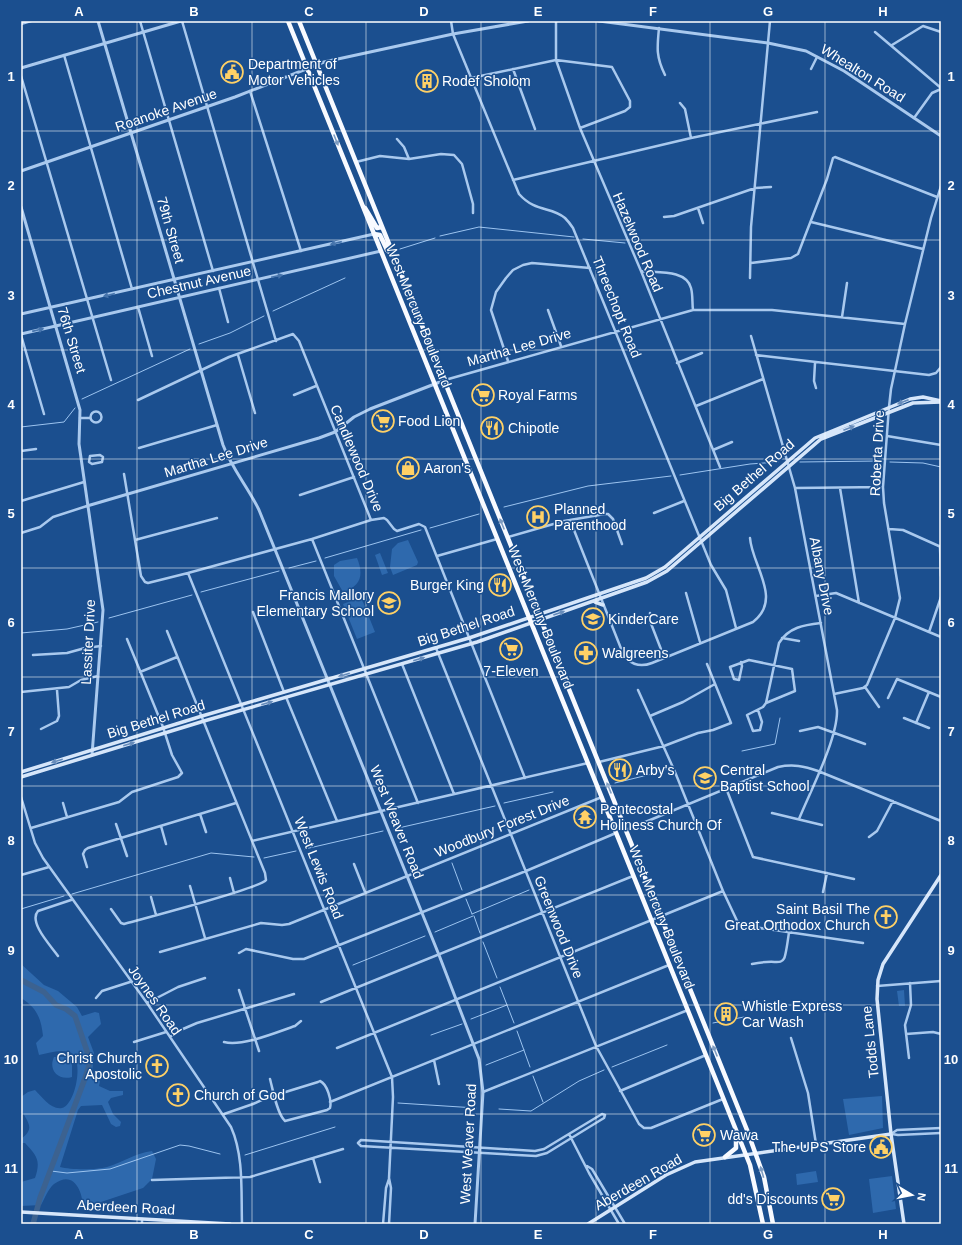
<svg xmlns="http://www.w3.org/2000/svg" width="962" height="1245" font-family="Helvetica,sans-serif">
	<style>
		.green { fill: #2e69ad }
		.lines { fill: none; stroke-linecap: round; stroke-linejoin: round }
		.stream { stroke: #9cc4f0; stroke-width: 1 }
		.river { stroke: #3c6290; stroke-width: 5.5 }
		.minor { stroke: #a9c9ee; stroke-width: 2.5 }
		.tertiary { stroke: #a9c9ee; stroke-width: 3 }
		.secondary { stroke: #d6e6fa; stroke-width: 3.5 }
		.trunk { stroke: #f8faff; stroke-width: 4.5 }
		.oneway { fill: #7e9cc1 }
		.oneway2 { fill: #4674ac }
		.oneway3 { fill: #668bba }
		.grid { fill: none; stroke: #fff; stroke-width: 1; stroke-opacity: 0.55 }
		.labels { text-anchor: middle; stroke-width: 3; stroke-linejoin: round; paint-order: stroke }
		.poi-label { font-size: 14px; fill: #fff; stroke: #1b4f8f; text-anchor: start }
		.street-label { font-size: 14px; fill: #fff; stroke: #1b4f8f }
		.neatline { fill: none; stroke: #fff; stroke-width: 1.5 }
		.grid-label { font-size: 13px; text-anchor: middle; font-weight: bold; fill: #fff }
	</style>
	<rect width="100%" height="100%" fill="#1b4f8f"/>
	<path class="green" d="M408,540L418,562L417,565L393,575L390,567L392,549L398,543Z
		M380,553L388,573L382,575L375,555Z
		M357,558C364,575 361,586 343,592L334,576V565L340,561Z
		M361,597L375,632L357,639L343,604Z
		M21,964L44,985L58,991L77,1007L82,1016L95,1012L99,1013L101,1024L88,1037L94,1053L92,1073L97,1075L100,1081L99,1086L110,1091H123V1095L111,1098L108,1102L113,1114L121,1122L120,1126L116,1127L111,1124L102,1105L81,1106L78,1110L60,1167C71,1170 96,1170 107,1167C124,1162 133,1154 152,1151L156,1159L152,1179L143,1188L83,1208C83,1192 74,1169 54,1184C48,1189 45,1198 41,1205L21,1206V1182L35,1178C41,1160 37,1156 25,1143H21V1139C38,1127 24,1120 21,1107C20,1105 21,1100 21,1097L28,1092L35,1090C42,1097 51,1110 62,1108C76,1105 85,1056 69,1052C59,1049 49,1053 39,1055L36,1043L43,1036C41,1018 37,1008 21,998Z
		M904,990L905,1006H899L897,991Z
		M54,1057H70L72,1059V1077C58,1081 48,1070 54,1057Z
		M882,1096L883,1128L849,1135L843,1099Z
		M816,1171L818,1182L797,1185L796,1174Z
		M892,1176L896,1209L873,1213L869,1179Z"/>
	<g class="lines">
		<path class="stream" d="M440,236L479,227L574,237
			M583,239L625,243
			M400,249L435,238
			M273,311L345,278
			M199,344L230,333L264,316
			M82,399L190,349
			M21,427L64,422L75,408
			M800,462L880,461
			M890,462L923,463L941,467
			M680,475L750,464L778,462
			M504,507L588,486L671,476
			M430,528L479,514
			M325,558L421,530
			M289,568L316,561
			M201,592L279,571
			M109,618L192,595
			M21,633L67,629L98,622
			M742,751L775,744L780,718
			M615,783L652,774L670,768
			M504,803L553,792
			M394,829L495,806
			M305,849L383,831
			M264,858L296,851
			M452,863L462,890
			M72,894L211,853L254,857
			M466,899L472,914
			M21,909L64,896
			M472,914L529,890
			M474,916L480,933
			M435,932L473,916
			M483,942L497,978
			M353,965L425,936
			M500,987L514,1023
			M471,1019L507,1005
			M713,1023L744,1017
			M517,1031L530,1067
			M431,1035L462,1024
			M486,1065L524,1050
			M612,1067L667,1045
			M533,1076L543,1102
			M398,1103L476,1108
			M499,1109L531,1111L579,1081L604,1070
			M245,1155L335,1127
			M51,1171L67,1173L110,1169L180,1145L189,1146L220,1154"/>
		<path class="river" d="M21,980L44,992L56,1005L66,1009L75,1016L89,1057V1066L84,1081L40,1198L33,1224"/>
		<path class="minor" d="M140,21L213,271
			M182,21L276,341
			M451,21L453,34L519,194C536,213 551,206 565,218C568,221 571,225 573,228L711,565L726,590L736,628
			M556,21V60L580,128L641,271L720,467
			M21,24L31,21
			M659,28C657,48 656,57 665,75
			M875,32L941,88
			M892,45L923,26L941,32
			M64,55L132,289
			M513,69L535,129
			M811,69L817,57
			M21,76L111,380
			M471,78L556,60L612,67L630,101V107L625,111L580,128
			M250,91L301,251
			M680,103L685,109L691,138
			M914,118L932,93L941,89
			M397,139L404,147L409,159
			M356,162L380,156L409,159L441,154L454,155L462,164L473,204V213
			M513,180L691,138L817,112
			M698,208L703,223
			M664,217L674,216L755,188L771,187
			M811,222L923,249
			M751,263L791,258L798,254L827,179L833,158L835,157L937,197
			M641,271C656,273 686,269 691,288C693,295 692,303 693,310
			M750,278L751,227L770,21
			M219,288L228,322
			M138,307L152,356
			M548,310L561,346
			M842,317L847,283
			M21,335L44,414
			M751,336L795,488L837,710C838,738 810,792 799,819
			M238,355L255,413
			M756,355L929,375L936,373L941,367
			M508,361L491,310L496,292L506,278L513,270L523,265L532,263L590,268
			M677,363L702,353
			M815,363L814,381L816,388
			M445,380L693,310H772L905,324
			M294,395L316,386
			M138,400L229,357L293,334L299,341L371,520
			M696,406L763,379
			M90.5 417a5.5 5.5 0 1 1 11 0a5.5 5.5 0 1 1-11 0Z
			M80,418H90
			M887,436L941,445
			M139,448L217,425
			M713,450L732,442
			M21,451L36,449
			M100,455L103,457L102,462L92,464L89,462L90,456Z
			M124,474L141,576L145,582L148,583L188,573L312,539L371,520L384,518L387,520L394,529L397,531L419,524L425,527L525,778
			M795,488L883,487
			M840,488L859,603
			M300,495L354,477
			M21,501L84,482
			M654,513L684,501
			M570,520L622,651C628,664 639,668 652,663L753,622C783,599 752,566 750,538
			M889,529L903,530L941,547
			M21,533L40,527L53,517L87,506
			M508,537L564,521L605,514H608L613,519L622,544
			M312,539L418,803
			M135,540L217,518
			M940,547L941,576
			M437,556L497,539
			M188,573L392,1077L393,1097L389,1178L391,1188L389,1224
			M686,593L700,642
			M816,596L836,593L941,637
			M253,612L284,692
			M650,613V621L664,657
			M929,632L941,597
			M782,638L799,641
			M436,648L596,1046L639,1124L644,1128H651L723,1099
			M33,655L67,653L85,648L101,646
			M741,662L742,666L739,680L734,679L730,667L749,660L792,669L795,691L766,703L763,707L747,715L753,731L760,730L762,722L758,710
			M402,664L454,794
			M140,672L177,657
			M865,687L879,707
			M638,690L675,772L723,891L739,925L863,943
			M21,692L69,687L81,680L98,676
			M834,694L863,688L867,685L895,618L900,598L884,503L883,487L889,407L891,389L905,324L931,218L941,186
			M286,697L337,821
			M888,698L897,679L941,697
			M766,703L779,643C789,627 804,625 821,623
			M650,716L683,702L715,684
			M904,718L929,728
			M916,723L929,692
			M41,729L57,721L59,716L57,690
			M800,731L818,727L865,744
			M599,762L664,746L698,733L713,730L731,723L707,664
			M726,788L753,857L854,879
			M21,797L35,843L43,858L147,1003L231,1127C244,1156 241,1192 242,1224
			M63,803L67,817
			M772,813L822,825
			M200,814L206,832
			M116,824L127,856
			M161,826L166,844
			M31,828L119,802L132,792L178,777L182,773L172,755L163,727L127,639
			M626,830L778,767C793,764 804,766 818,771L941,821
			M869,837L877,831L893,801
			M252,841L588,763
			M354,864L365,892
			M87,867L83,854L85,850L88,848L236,803
			M21,875L49,867
			M230,878L234,893
			M190,886L205,938
			M823,892L827,873
			M151,897L156,915
			M111,909L121,923L124,924C142,919 261,888 266,880L265,873L167,631
			M160,952L261,923L282,925L289,924L602,797
			M239,953L246,949L293,959H304L526,871L616,833
			M58,956C51,946 28,922 38,911L71,900
			M752,964C786,956 783,976 789,932
			M877,986L941,981
			M239,990L259,1051
			M96,998L102,991L130,982
			M321,1002L633,876
			M147,1003L178,987L205,978
			M906,1034L933,1032L941,1034
			M170,1037L183,1029L197,1023L294,994
			M791,1038L808,1093L816,1144
			M134,1042L166,1032
			M224,1042C242,1047 277,1032 295,1026L301,1021
			M337,1048L723,891
			M909,1058L905,1025L911,1005L910,983
			M434,1060L439,1084
			M620,1091L706,1055
			M483,1092L688,1010
			M330,1102L669,965
			M224,1114L253,1104L266,1098L318,1082L320,1081C327,1084 332,1100 330,1108L327,1110L285,1121C277,1114 273,1090 270,1079
			M602,1114L605,1115L604,1118L547,1153L536,1156L361,1146L358,1143L361,1140L535,1151L544,1149Z
			M569,1134L589,1173L619,1224
			M891,1134L897,1130L941,1128
			M892,1134L898,1135L941,1133
			M313,1158L320,1182
			M587,1166L592,1169L625,1224
			M152,1180L250,1177L343,1149
			M142,1224V1219
			M383,1224L386,1188L389,1179"/>
		<path class="tertiary" d="M98,21L223,445C232,469 248,487 259,510L439,955L479,1059L483,1092L475,1224
			M599,21L768,43L806,51L844,71L941,136
			M21,68L181,21
			M21,171L235,97L324,62L453,34L528,21
			M21,207L80,410L79,444L103,610L92,755
			M21,314L374,234
			M21,334L381,251
			M87,506L319,438L335,432L354,417L370,409L445,380"/>
		<path class="secondary" d="M595,602L603,605
			M21,772L202,716L469,638L646,578L665,567L815,438L910,399L923,397L941,401
			M21,777L204,721L477,642L647,582L667,571L821,439L913,403L941,402
			M21,1212L230,1224
			M588,1224L666,1175L695,1162L891,1134
			M904,1224L891,1134L877,999L878,980L883,964L941,875"/>
		<path class="trunk" d="M288,21L718,1085L750,1165L763,1224
			M299,21L747,1130L764,1177L773,1224
			M365,208L377,228L382,227
			M374,234L380,235L387,250L393,255
			M725,1157L736,1148V1133"/>
	</g>
	<defs><path id="oneway-solid" d="M-6-.8H1V-3.2L6.5 0L1 3.2V.8H-6Z"/></defs>
	<g class="oneway">
		<use href="#oneway-solid" transform="translate(336 140) rotate(68)"/>
		<use href="#oneway-solid" transform="translate(502 524) rotate(-112)"/>
		<use href="#oneway-solid" transform="translate(609 788) rotate(-112)"/>
		<use href="#oneway-solid" transform="translate(715 1051) rotate(-112)"/>
		<use href="#oneway-solid" transform="translate(762 1172) rotate(-106)"/>
	</g>
	<g class="oneway2">
		<use href="#oneway-solid" transform="translate(336 243) rotate(167)"/>
		<use href="#oneway-solid" transform="translate(277 276) rotate(-12)"/>
		<use href="#oneway-solid" transform="translate(109 295) rotate(167)"/>
		<use href="#oneway-solid" transform="translate(38 330) rotate(-13)"/>
	</g>
	<g class="oneway3">
		<use href="#oneway-solid" transform="translate(903 402) rotate(159)"/>
		<use href="#oneway-solid" transform="translate(849 428) rotate(-21)"/>
		<use href="#oneway-solid" transform="translate(559 613) rotate(-19)"/>
		<use href="#oneway-solid" transform="translate(419 659) rotate(-16)"/>
		<use href="#oneway-solid" transform="translate(344 675) rotate(164)"/>
		<use href="#oneway-solid" transform="translate(267 703) rotate(-16)"/>
		<use href="#oneway-solid" transform="translate(129 744) rotate(-17)"/>
		<use href="#oneway-solid" transform="translate(57 761) rotate(163)"/>
	</g>
	<path class="grid" d="M137,21V1224M252,21V1224M366,21V1224M481,21V1224M596,21V1224M710,21V1224M825,21V1224M21,131H941M21,240H941M21,350H941M21,459H941M21,568H941M21,677H941M21,786H941M21,895H941M21,1005H941M21,1114H941"/>
	<defs>
		<g id="civic-ring" transform="scale(1.15)"><circle r="9.5" fill="#1b4f8f" stroke="#ffd166" stroke-width="1.5"/><path d="M-.6-6.5H3V-4.5H.6V-3L4-1V1h2V6H-6V1h2V-1L-.6-3ZM-1.2 2.5V6h2.4V2.5Z" fill="#ffd166"/></g>
		<g id="building-ring" transform="scale(1.15)"><circle r="9.5" fill="#1b4f8f" stroke="#ffd166" stroke-width="1.5"/><path d="M-4-6H4V6H1V3H-1V6H-4ZM-2.5-4.3h1.7v1.8h-1.7ZM.8-4.3h1.7v1.8H.8ZM-2.5-1h1.7V.8h-1.7ZM.8-1h1.7V.8H.8Z" fill="#ffd166"/></g>
		<g id="supermarket-ring" transform="scale(1.15)"><circle r="9.5" fill="#1b4f8f" stroke="#ffd166" stroke-width="1.5"/><path d="M-6-5.5h2.5l.6 2H6L4.5 2H-2.5L-4.4-4H-6ZM-1.5 3.2a1.3 1.3 0 1 0 .1 0ZM3 3.2a1.3 1.3 0 1 0 .1 0Z" fill="#ffd166"/></g>
		<g id="restaurant-ring" transform="scale(1.15)"><circle r="9.5" fill="#1b4f8f" stroke="#ffd166" stroke-width="1.5"/><path d="M-5-6h1v4h1v-4h1v4h1v-4h1v5L-1.5 .5V6h-2V.5L-5-1ZM5-6V6H3V1.5H1.5Q1.5-4 5-6Z" fill="#ffd166"/></g>
		<g id="shop-ring" transform="scale(1.15)"><circle r="9.5" fill="#1b4f8f" stroke="#ffd166" stroke-width="1.5"/><path d="M-5-2.5h2.3a2.7 3.5 0 0 1 5.4 0H5L5.5 6h-11ZM-1.5-2.5h3a1.5 2.3 0 0 0-3 0Z" fill="#ffd166"/></g>
		<g id="hospital-ring" transform="scale(1.15)"><circle r="9.5" fill="#1b4f8f" stroke="#ffd166" stroke-width="1.5"/><path d="M-5-5h3v3.5h4V-5h3V5h-3V1.5h-4V5h-3Z" fill="#ffd166"/></g>
		<g id="school-ring" transform="scale(1.15)"><circle r="9.5" fill="#1b4f8f" stroke="#ffd166" stroke-width="1.5"/><path d="M0-5L7-2L0 1L-7-2ZM-4 1L0 2.5L4 1V4Q0 6-4 4Z" fill="#ffd166"/></g>
		<g id="pharmacy-ring" transform="scale(1.15)"><circle r="9.5" fill="#1b4f8f" stroke="#ffd166" stroke-width="1.5"/><path d="M-2-6h4v4h4v4h-4v4h-4v-4h-4v-4h4Z" fill="#ffd166"/></g>
		<g id="temple-ring" transform="scale(1.15)"><circle r="9.5" fill="#1b4f8f" stroke="#ffd166" stroke-width="1.5"/><path d="M0-6L5-2H3V0L6.5 2.5H4V6H1.5V3h-3V6H-4V2.5H-6.5L-3 0V-2H-5Z" fill="#ffd166"/></g>
		<g id="church-ring" transform="scale(1.15)"><circle r="9.5" fill="#1b4f8f" stroke="#ffd166" stroke-width="1.5"/><path d="M-1.2-6h2.4v3.5h3.3v2.4h-3.3V6h-2.4V-.1h-3.3v-2.4h3.3Z" fill="#ffd166"/></g>
	</defs>
	<g fill-rule="evenodd">
		<use href="#civic-ring" x="232" y="72"/>
		<use href="#building-ring" x="427" y="81"/>
		<use href="#supermarket-ring" x="483" y="395"/>
		<use href="#supermarket-ring" x="383" y="421"/>
		<use href="#restaurant-ring" x="492" y="428"/>
		<use href="#shop-ring" x="408" y="468"/>
		<use href="#hospital-ring" x="538" y="517"/>
		<use href="#restaurant-ring" x="500" y="585"/>
		<use href="#school-ring" x="389" y="603"/>
		<use href="#school-ring" x="593" y="619"/>
		<use href="#supermarket-ring" x="511" y="649"/>
		<use href="#pharmacy-ring" x="586" y="653"/>
		<use href="#restaurant-ring" x="620" y="770"/>
		<use href="#school-ring" x="705" y="778"/>
		<use href="#temple-ring" x="585" y="817"/>
		<use href="#church-ring" x="886" y="917"/>
		<use href="#building-ring" x="726" y="1014"/>
		<use href="#church-ring" x="157" y="1066"/>
		<use href="#church-ring" x="178" y="1095"/>
		<use href="#supermarket-ring" x="704" y="1135"/>
		<use href="#civic-ring" x="881" y="1147"/>
		<use href="#supermarket-ring" x="833" y="1199"/>
	</g>
	<g class="labels">
		<g class="poi-label">
			<text x="248" y="69">Department of<tspan x="248" dy="16">Motor Vehicles</tspan></text>
			<text x="442" y="86">Rodef Sholom</text>
			<text x="498" y="400">Royal Farms</text>
			<text x="398" y="426">Food Lion</text>
			<text x="508" y="433">Chipotle</text>
			<text x="424" y="473">Aaron's</text>
			<text x="554" y="514">Planned<tspan x="554" dy="16">Parenthood</tspan></text>
			<text x="484" y="590" text-anchor="end">Burger King</text>
			<text x="374" y="600" text-anchor="end">Francis Mallory<tspan x="374" dy="16">Elementary School</tspan></text>
			<text x="608" y="624">KinderCare</text>
			<text x="602" y="658">Walgreens</text>
			<text x="511" y="676" text-anchor="middle">7-Eleven</text>
			<text x="636" y="775">Arby's</text>
			<text x="720" y="775">Central<tspan x="720" dy="16">Baptist School</tspan></text>
			<text x="600" y="814">Pentecostal<tspan x="600" dy="16">Holiness Church Of</tspan></text>
			<text x="870" y="914" text-anchor="end">Saint Basil The<tspan x="870" dy="16">Great Orthodox Church</tspan></text>
			<text x="742" y="1011">Whistle Express<tspan x="742" dy="16">Car Wash</tspan></text>
			<text x="142" y="1063" text-anchor="end">Christ Church<tspan x="142" dy="16">Apostolic</tspan></text>
			<text x="194" y="1100">Church of God</text>
			<text x="720" y="1140">Wawa</text>
			<text x="866" y="1152" text-anchor="end">The UPS Store</text>
			<text x="818" y="1204" text-anchor="end">dd's Discounts</text>
		</g>
		<g class="street-label">
			<text transform="translate(863 73) rotate(32)" y="5">Whealton Road</text>
			<text transform="translate(166 110) rotate(-19)" y="5">Roanoke Avenue</text>
			<text transform="translate(171 230) rotate(74)" y="5">79th Street</text>
			<text transform="translate(638 242) rotate(67)" y="5">Hazelwood Road</text>
			<text transform="translate(199 282) rotate(-13)" y="5">Chestnut Avenue</text>
			<text transform="translate(617 307) rotate(68)" y="5">Threechopt Road</text>
			<text transform="translate(419 316) rotate(68)" y="5">West Mercury Boulevard</text>
			<text transform="translate(72 340) rotate(73)" y="5">76th Street</text>
			<text transform="translate(519 347) rotate(-16)" y="5">Martha Lee Drive</text>
			<text transform="translate(877 453) rotate(-87)" y="5">Roberta Drive</text>
			<text transform="translate(216 457) rotate(-17)" y="5">Martha Lee Drive</text>
			<text transform="translate(357 458) rotate(67)" y="5">Candlewood Drive</text>
			<text transform="translate(754 475) rotate(-41)" y="5">Big Bethel Road</text>
			<text transform="translate(822 576) rotate(79)" y="5">Albany Drive</text>
			<text transform="translate(541 617) rotate(68)" y="5">West Mercury Boulevard</text>
			<text transform="translate(466 626) rotate(-18)" y="5">Big Bethel Road</text>
			<text transform="translate(88 642) rotate(-87)" y="5">Lassiter Drive</text>
			<text transform="translate(156 719) rotate(-17)" y="5">Big Bethel Road</text>
			<text transform="translate(397 822) rotate(68)" y="5">West Weaver Road</text>
			<text transform="translate(502 826) rotate(-22)" y="5">Woodbury Forest Drive</text>
			<text transform="translate(319 868) rotate(68)" y="5">West Lewis Road</text>
			<text transform="translate(662 917) rotate(68)" y="5">West Mercury Boulevard</text>
			<text transform="translate(559 927) rotate(68)" y="5">Greenwood Drive</text>
			<text transform="translate(155 1000) rotate(55)" y="5">Joynes Road</text>
			<text transform="translate(870 1042) rotate(-96)" y="5">Todds Lane</text>
			<text transform="translate(468 1144) rotate(-87)" y="5">West Weaver Road</text>
			<text transform="translate(638 1182) rotate(-30)" y="5">Aberdeen Road</text>
			<text transform="translate(126 1207) rotate(3)" y="5">Aberdeen Road</text>
		</g>
	</g>
	<rect width="962" height="1245" fill="none" stroke="#1b4f8f" stroke-width="44"/>
	<g transform="translate(912 1195) rotate(100)" stroke="#1b4f8f" stroke-width="3" paint-order="stroke">
	<path d="M0-3L7 15L0 10L-7 15Z" fill="#ffffff"/>
	<text y="-6" font-size="11" font-weight="bold" text-anchor="middle" fill="#ffffff">N</text>
	</g>
	<rect x="22" y="22" width="918" height="1201" class="neatline"/>
	<g class="grid-label">
		<text x="79" y="16">A</text>
		<text x="194" y="16">B</text>
		<text x="309" y="16">C</text>
		<text x="424" y="16">D</text>
		<text x="538" y="16">E</text>
		<text x="653" y="16">F</text>
		<text x="768" y="16">G</text>
		<text x="883" y="16">H</text>
		<text x="11" y="81">1</text>
		<text x="951" y="81">1</text>
		<text x="11" y="190">2</text>
		<text x="951" y="190">2</text>
		<text x="11" y="300">3</text>
		<text x="951" y="300">3</text>
		<text x="11" y="409">4</text>
		<text x="951" y="409">4</text>
		<text x="11" y="518">5</text>
		<text x="951" y="518">5</text>
		<text x="11" y="627">6</text>
		<text x="951" y="627">6</text>
		<text x="11" y="736">7</text>
		<text x="951" y="736">7</text>
		<text x="11" y="845">8</text>
		<text x="951" y="845">8</text>
		<text x="11" y="955">9</text>
		<text x="951" y="955">9</text>
		<text x="11" y="1064">10</text>
		<text x="951" y="1064">10</text>
		<text x="11" y="1173">11</text>
		<text x="951" y="1173">11</text>
		<text x="79" y="1239">A</text>
		<text x="194" y="1239">B</text>
		<text x="309" y="1239">C</text>
		<text x="424" y="1239">D</text>
		<text x="538" y="1239">E</text>
		<text x="653" y="1239">F</text>
		<text x="768" y="1239">G</text>
		<text x="883" y="1239">H</text>
	</g>
</svg>
